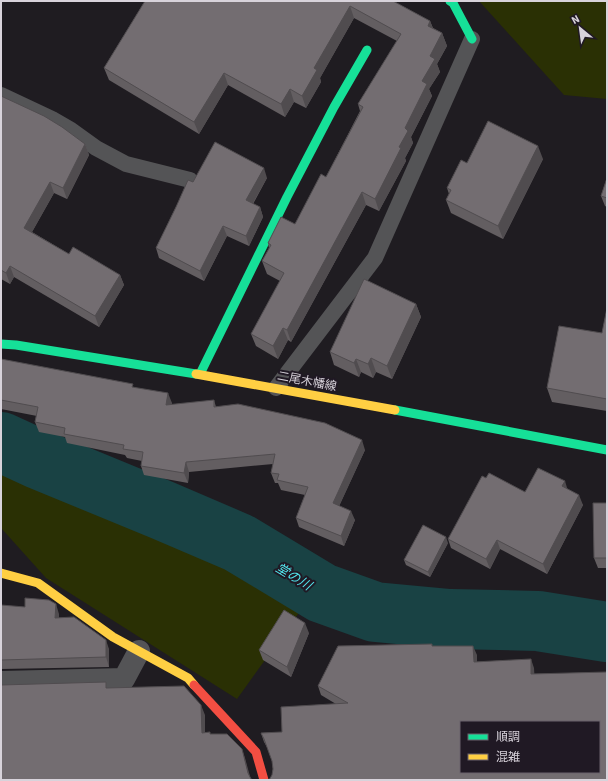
<svg xmlns="http://www.w3.org/2000/svg" width="608" height="781" font-family="'Source Sans 3','Noto Sans JP',sans-serif">
	<style>
		.green { fill: #2a3004 }
		.lines { fill: none; stroke-linecap: round; stroke-linejoin: round }
		.river { stroke: #194244; stroke-width: 60 }
		.lane { stroke: #545456; stroke-width: 16 }
		.street { stroke: #545456; stroke-width: 22 }
		.fast { stroke: #16e098; stroke-width: 9 }
		.slow { stroke: #ffcf43; stroke-width: 9 }
		.jam { stroke: #f24e42; stroke-width: 9 }
		.wall { fill: #635e61 }
		.shaded-wall { fill: #504c4f }
		.building { fill: #736d71; stroke: #504c4f; fill-rule: evenodd }
		.labels { text-anchor: middle; stroke-width: 4; stroke-linejoin: round; paint-order: stroke }
		.street-label { font-size: 12px; fill: #d8d3db; stroke: #201924 }
		.water-label { font-size: 13px; font-style: italic; fill: #51e4ec; stroke: #201924 }
	</style>
	<rect width="100%" height="100%" fill="#1f1c21"/>
	<path class="green" d="M479,1H607V99L564,95Z
		M1,457L229,553L306,603L237,699L46,578L2,529L1,528Z"/>
	<g class="lines">
		<path class="river" d="M1,442L38,459L162,510L239,543L322,593L375,612L450,619L538,621L607,632"/>
		<path class="lane" d="M1,95L52,119L71,130L96,148L126,164L190,180
			M276,388L375,258L472,39"/>
		<path class="street" d="M1,682L124,679L139,651"/>
		<path class="fast" d="M450,1L453,3L472,39
			M1,344L16,345L196,374
			M200,374L287,197L334,107L367,50
			M395,410L607,450"/>
		<path class="slow" d="M196,374L395,410
			M1,573L38,583L113,637L188,678L194,685"/>
		<path class="jam" d="M194,685L256,752L264,780"/>
	</g>
	<path class="wall" d="M145,1H393L430,21L433,28L442,33L447,46L437,64L440,72L429,89L432,96L411,137L413,143L405,158L406,161L379,211L366,205L291,342L288,340L278,359L256,346L251,334L280,281L267,274L262,261L269,248L268,243L295,224L326,177L360,111L358,104L397,41L354,18L320,78L321,82L306,108L294,102L285,117L228,85L199,134L109,80L104,68Z
		M1,96L85,144L89,155L67,199L54,193L32,232L69,254L120,275L124,285L99,327L14,277L10,284L1,279Z
		M543,159L503,239L451,213L446,200L449,194L447,188L467,163Z
		M267,178L253,204L260,207L263,217L249,246L227,236L204,281L159,258L156,248L176,207L193,182Z
		M607,178V207L605,206L601,196Z
		M416,304L421,317L392,379L376,372L373,378L361,372L359,377L334,365L330,352Z
		M607,308V411L552,402L547,388L602,333Z
		M1,359L134,387L172,403L171,405L214,400L216,407L365,450L339,506L355,520L344,546L299,527L296,518L305,495L281,490L278,483H275L271,473L273,464L189,472L188,483L144,475L141,466L142,461L127,458L125,455L67,443L65,437L39,432L35,422L37,416L1,409Z
		M486,478L525,492L568,489L583,505L547,574L500,549L490,569L451,548L448,539Z
		M607,503V568H598L594,558Z
		M448,543L430,577L406,565L404,560Z
		M1,605L59,614V618L109,649V667L1,669Z
		M309,633L291,677L263,660L259,650Z
		M433,646L477,655V662L534,668V674L272,775L273,769L272,761L267,747L264,742L261,733L282,732L336,704L321,695L318,686Z"/>
	<path class="shaded-wall" d="M350,6L354,18L320,78L321,82L306,108L302,96L314,68Z
		M430,21L435,34L428,26Z
		M442,33L447,46L437,64L440,72L429,89L432,96L411,137L413,143L405,158L406,161L379,211L375,199L399,147L405,128L422,81L430,56Z
		M224,73L228,85L199,134L194,122Z
		M290,89L294,102L285,117L281,104Z
		M85,144L89,155L67,199L63,188Z
		M538,146L543,159L503,239L498,226Z
		M264,168L267,178L249,210L246,200Z
		M50,182L54,193L28,239L24,228Z
		M362,192L366,205L291,342L287,330Z
		M260,207L263,217L249,246L246,236Z
		M223,226L227,236L204,281L200,271Z
		M10,266L14,277L10,284L6,273Z
		M120,275L124,285L99,327L95,316Z
		M416,304L421,317L392,379L387,366Z
		M283,328L288,340L278,359L273,346Z
		M371,358L376,372L373,378L368,364Z
		M356,359L361,372L359,377L354,363Z
		M168,393L172,403L169,415L166,405Z
		M362,440L365,450L336,513L333,503Z
		M186,462L189,472L188,483L184,473Z
		M565,481L568,491L562,486Z
		M579,495L583,505L547,574L543,564Z
		M351,511L355,520L344,546L341,536Z
		M446,537L448,543L430,577L428,572Z
		M497,540L500,549L490,569L486,559Z
		M56,604L59,614V627L55,618Z
		M305,623L309,633L291,677L287,667Z
		M106,640L109,649V667L106,657Z
		M473,646L477,655V671L474,662Z
		M531,659L534,668L535,684L531,674Z
		M201,705L205,715V742L202,733Z
		M242,749L245,758L251,780L248,773Z"/>
	<path class="building" d="M145,1H393L430,21L428,26L442,33L430,56L435,59L422,81L427,84L405,128L408,131L399,147L401,148L375,199L362,192L287,330L283,328L273,346L251,334L284,273L262,261L271,245L268,243L281,217L295,224L321,174L326,177L363,107L358,104L401,34L350,6L314,68L317,70L302,96L290,89L281,104L224,73L194,122L104,68Z
		M1,96L44,116L62,127L85,144L63,188L50,182L24,228L69,254L73,247L120,275L95,316L10,266L6,273L1,270Z
		M488,121L538,146L498,226L446,200L451,190L447,188L461,160L467,163Z
		M215,142L264,168L246,200L260,207L246,236L223,226L200,271L156,248L176,207L188,180L193,182Z
		M607,178V198L601,196Z
		M364,279L416,304L387,366L371,358L368,364L356,359L354,363L330,352Z
		M607,308V399L547,388L559,326L602,333Z
		M1,359L133,384L132,387L168,393L166,405L214,400V407L238,404L325,423L362,440L333,503L351,511L341,536L296,518L308,487L277,480L279,474L271,473L275,454L186,462L184,473L141,466L143,452L123,449L124,445L64,434L65,428L35,422L38,407L1,400Z
		M538,468L565,481L562,486L579,495L543,564L497,540L486,559L448,539L482,476L486,478L489,473L525,492Z
		M593,503H607V558H594Z
		M423,525L446,537L428,572L404,560Z
		M25,598L49,600L56,604L55,618L74,617L106,640V657L1,660V605L25,607Z
		M284,610L305,623L287,667L259,650Z
		M432,644V646H473L474,662L531,659V674L607,672V780H269L272,775L273,769L272,761L264,739L261,733L282,732L281,707L348,703L318,686L338,646ZM461,722H599V772H461Z
		M106,682V688L184,686L201,705L202,733L210,732V734H227L242,749L248,773L251,779L253,780H1V685Z"/>
	<g class="labels">
		<g class="street-label">
			<text transform="translate(307 381) rotate(11)" y="4">二尾木幡線</text>
		</g>
		<g class="water-label">
			<text transform="translate(294 576) rotate(31)" y="5">堂の川</text>
		</g>
	</g>
	<rect width="608" height="781" fill="none" stroke="#d8d3db" stroke-width="4"/>
	<rect x="460" y="721" width="140" height="52" fill="#201924" stroke="#6a636d"/>
	<rect x="468" y="734" width="20" height="6" fill="#16e098" stroke="#6a636d"/>
	<text x="496" y="741" font-size="12" fill="#d8d3db">順調</text>
	<rect x="468" y="754" width="20" height="6" fill="#ffcf43" stroke="#6a636d"/>
	<text x="496" y="761" font-size="12" fill="#d8d3db">混雑</text>
	<g transform="translate(580 28) rotate(331)" stroke="#201924" stroke-width="3" paint-order="stroke">
	<path d="M0-3L7 15L0 10L-7 15Z" fill="#d8d3db"/>
	<text y="-6" font-size="11" font-weight="bold" text-anchor="middle" fill="#d8d3db">N</text>
	</g>
</svg>
